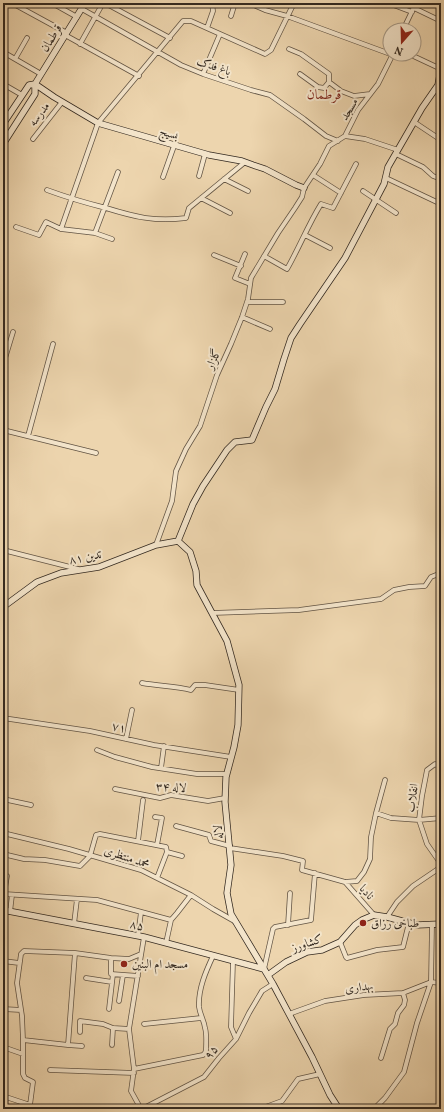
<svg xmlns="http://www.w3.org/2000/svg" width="444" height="1112" font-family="Vollkorn,Amiri,serif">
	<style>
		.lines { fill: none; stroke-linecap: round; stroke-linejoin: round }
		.street-casing { stroke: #625444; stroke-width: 5.5 }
		.secondary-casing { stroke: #332920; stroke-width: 7 }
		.street { stroke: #f3e4ca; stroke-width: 4 }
		.secondary { stroke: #f3e4ca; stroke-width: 5.5 }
		.poi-dot { fill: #8f2418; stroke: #f3e4ca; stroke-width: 1.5 }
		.labels { text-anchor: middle; stroke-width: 4; stroke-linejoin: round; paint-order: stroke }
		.street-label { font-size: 12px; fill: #332920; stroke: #f3e4ca }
		.poi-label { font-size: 12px; fill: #332920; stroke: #f3e4ca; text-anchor: start }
		.quarter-label { font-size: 14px; fill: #7a1f14; stroke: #f3e4ca }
	</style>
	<rect width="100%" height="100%" fill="#edd5ae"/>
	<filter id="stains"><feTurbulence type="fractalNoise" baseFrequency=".005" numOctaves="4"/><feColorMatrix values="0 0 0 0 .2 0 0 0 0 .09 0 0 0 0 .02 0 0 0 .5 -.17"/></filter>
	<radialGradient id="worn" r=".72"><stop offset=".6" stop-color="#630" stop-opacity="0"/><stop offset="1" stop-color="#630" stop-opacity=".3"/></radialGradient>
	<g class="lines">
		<g class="street-casing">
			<path id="street" d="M12,3L67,33
				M52,3L77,17
				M105,3L170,38
				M249,3L265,10L287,16L393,55
				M388,3L412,12
				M414,8L441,21
				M82,9L181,65L203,74L251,90L270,95L304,119L326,136L338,141
				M231,16L235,3
				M207,28L213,11L212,3
				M403,30L416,3
				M65,35L139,76
				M80,44L103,3
				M289,49L301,54L329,74V82L324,88L318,87L300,74
				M3,52L41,74
				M409,54L441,69
				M15,59L27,38
				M203,74L220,34
				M329,82L341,91L354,96L370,94
				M3,84L22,95
				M414,122L441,140
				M345,136L365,139L398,150
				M33,139L62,102
				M396,154L423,167L433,176L441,179
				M313,175L341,193
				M199,176L205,154
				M163,177L174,146
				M386,178L441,204
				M224,179L248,191
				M47,190C66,197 86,203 106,208C135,217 155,222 186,218L189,208L245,162
				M363,191L396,213
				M201,198L230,213
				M16,227L39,235L46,222L61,229L95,233L112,239
				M61,229L98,123L183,21H191L265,54L271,50L294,3
				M95,233L118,172
				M305,235L330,248
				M245,254L235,278L250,284
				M214,255L241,266
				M264,256L287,269C299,248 308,225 321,204L333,208L356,164
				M247,302H283
				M242,317L270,329
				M3,365L13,332
				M3,430L96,453
				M28,436L53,344
				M156,545L172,501L176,471L186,449L200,426L217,375L231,344L242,317L248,299L251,278L278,233L295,208L302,197L304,188L320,164L329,146L345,136L358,110L378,84L393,54
				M3,550L78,569
				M212,613L299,610L381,599L394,590L409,587L425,586L431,577L441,573
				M142,683C159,686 175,686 191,690L195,685H205L239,690
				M3,685L5,686
				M3,718L90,731L154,745L231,757
				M126,739L132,710
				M97,750L115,757L152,767L197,774H227
				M441,767L435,764L427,770L422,796L419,820L427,844L441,864
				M161,768L164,746
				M115,789L160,798L171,795L208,801L225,798
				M3,799L31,805
				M376,813L391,818L419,820L441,818
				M155,817L162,818L157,845
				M176,826L209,835L211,841L230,846
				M3,833L69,849L141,870L191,895L213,909L236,922
				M138,841L143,800
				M230,848L283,856L303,861L302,870L345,882L357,881L364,872L370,859L371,837L376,813L385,780
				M3,854L24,859L45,860L80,866L90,856L96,835L100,834L166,847L167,852L182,856
				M7,876L4,894L97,900L171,920
				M157,878L167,852
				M345,882L374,915
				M10,912L12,895
				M387,917L397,902L413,886L441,867
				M74,924L77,899
				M288,925L290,893
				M138,936L141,912
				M340,942L346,957L347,958L377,950L403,947L409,923
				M166,943L171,920L177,913L191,895
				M75,953L68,1045L82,1046
				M111,958V974L138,976
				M3,961L19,963
				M233,961L231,1027L236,1039
				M264,969L273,929L275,927L311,920L315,873
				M86,978L112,982
				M119,1001L123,975
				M3,1009L21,1010
				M109,1009L113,974
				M289,1014L325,1001L364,995L403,993L431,982L441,983
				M144,1024L201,1018
				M80,1032V1021L103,1024L113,1028L129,1029
				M23,1040L22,1016L17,983L21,954L24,951L75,953L111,958L129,959L141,954
				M112,1045L113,1028
				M3,1047L23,1054V1074L25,1078L33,1082L30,1105
				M23,1054V1040L68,1045
				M381,1058L390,1029L395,1024L398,1013L404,1005L405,1000L403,993
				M134,1069L203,1055L205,1053L206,1050C206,1043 207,1034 205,1028C204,1020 200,1015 199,1007C198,989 206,971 213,956
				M50,1070L134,1073
				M3,1096L42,1109
				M141,1109L131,1091L134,1069L129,1029L144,937
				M142,1109L204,1077L219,1058L236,1039L249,1013L262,991L273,984
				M260,1109L282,1101L298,1079L320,1074
				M374,1109L385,1098L404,1072L417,1023L431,982L432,924"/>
		</g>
		<g class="secondary-casing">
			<path id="secondary" d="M35,84L54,97L98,123L209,155L242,161L253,165L265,169L296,185L304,188
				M35,84L85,3
				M3,124L29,85L35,84
				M3,144L35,94V84
				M178,541L190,552L196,571L197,585L227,641L239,685L238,725L234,747L226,777L225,802L231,865L227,893L231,914L273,984L312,1057L330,1095L339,1109
				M178,541L193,504L203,486L227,450L235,442L252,440L266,407L275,389L284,359L291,338L300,324L345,258L384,184L388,167L422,108L438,85L441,69
				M3,607L37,582L61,573L99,567L156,545L178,541
				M3,910L144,937L264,969
				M268,975L286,962L307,952L322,950L340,942L355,925L362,920L374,915L387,917L417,925L441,924"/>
		</g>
		<use href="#street" class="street"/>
		<use href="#secondary" class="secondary"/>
	</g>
	<g class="poi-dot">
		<circle cx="363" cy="923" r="4"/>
		<circle cx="124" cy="964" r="4"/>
	</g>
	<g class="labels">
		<g class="street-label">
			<text transform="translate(51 38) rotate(-58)" y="4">قرطمان</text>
			<text transform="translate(214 66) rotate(19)" y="4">باغ فدک</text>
			<text transform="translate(349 109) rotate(-59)" y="4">مسجد</text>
			<text transform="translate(39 114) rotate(-53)" y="4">مدرسه</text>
			<text transform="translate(169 133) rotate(16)" y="4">بسیج</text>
			<text transform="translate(213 359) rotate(-65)" y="4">گلزار</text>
			<text transform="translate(85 557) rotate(-11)" y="4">تدین ۸۱</text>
			<text transform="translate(119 727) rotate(12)" y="4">۷۱</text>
			<text transform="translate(171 787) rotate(3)" y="4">لاله ۳۴</text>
			<text transform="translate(412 798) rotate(-82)" y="4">انقلاب</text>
			<text transform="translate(218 832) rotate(-96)" y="4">لاله</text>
			<text transform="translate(127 857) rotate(18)" y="4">محمد منتظری</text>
			<text transform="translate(367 892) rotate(48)" y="4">نادیا</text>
			<text transform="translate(137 925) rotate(11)" y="4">۸۵</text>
			<text transform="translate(307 943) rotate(-19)" y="4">کشاورز</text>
			<text transform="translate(359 987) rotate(-7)" y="4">بهداری</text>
			<text transform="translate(211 1052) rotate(-50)" y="4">۹۵</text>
		</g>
		<g class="poi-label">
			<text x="371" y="927">طباخی رزاق</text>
			<text x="132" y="968">مسجد ام البنین</text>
		</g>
		<g class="quarter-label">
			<text x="324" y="99">قرطمان</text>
		</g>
	</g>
	<rect width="444" height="1112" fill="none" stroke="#edd5ae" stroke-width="16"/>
	<rect x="4" y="4" width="436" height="1104" fill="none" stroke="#332920" stroke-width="2"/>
	<rect x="8" y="8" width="428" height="1096" fill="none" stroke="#332920"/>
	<g transform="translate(402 42) rotate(200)"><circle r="19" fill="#f3e4ca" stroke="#a69986"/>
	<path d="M0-3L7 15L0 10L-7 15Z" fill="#8f2418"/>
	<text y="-6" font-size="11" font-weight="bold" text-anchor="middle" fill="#332920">N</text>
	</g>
	<rect width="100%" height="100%" filter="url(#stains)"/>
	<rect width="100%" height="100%" fill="url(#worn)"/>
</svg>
